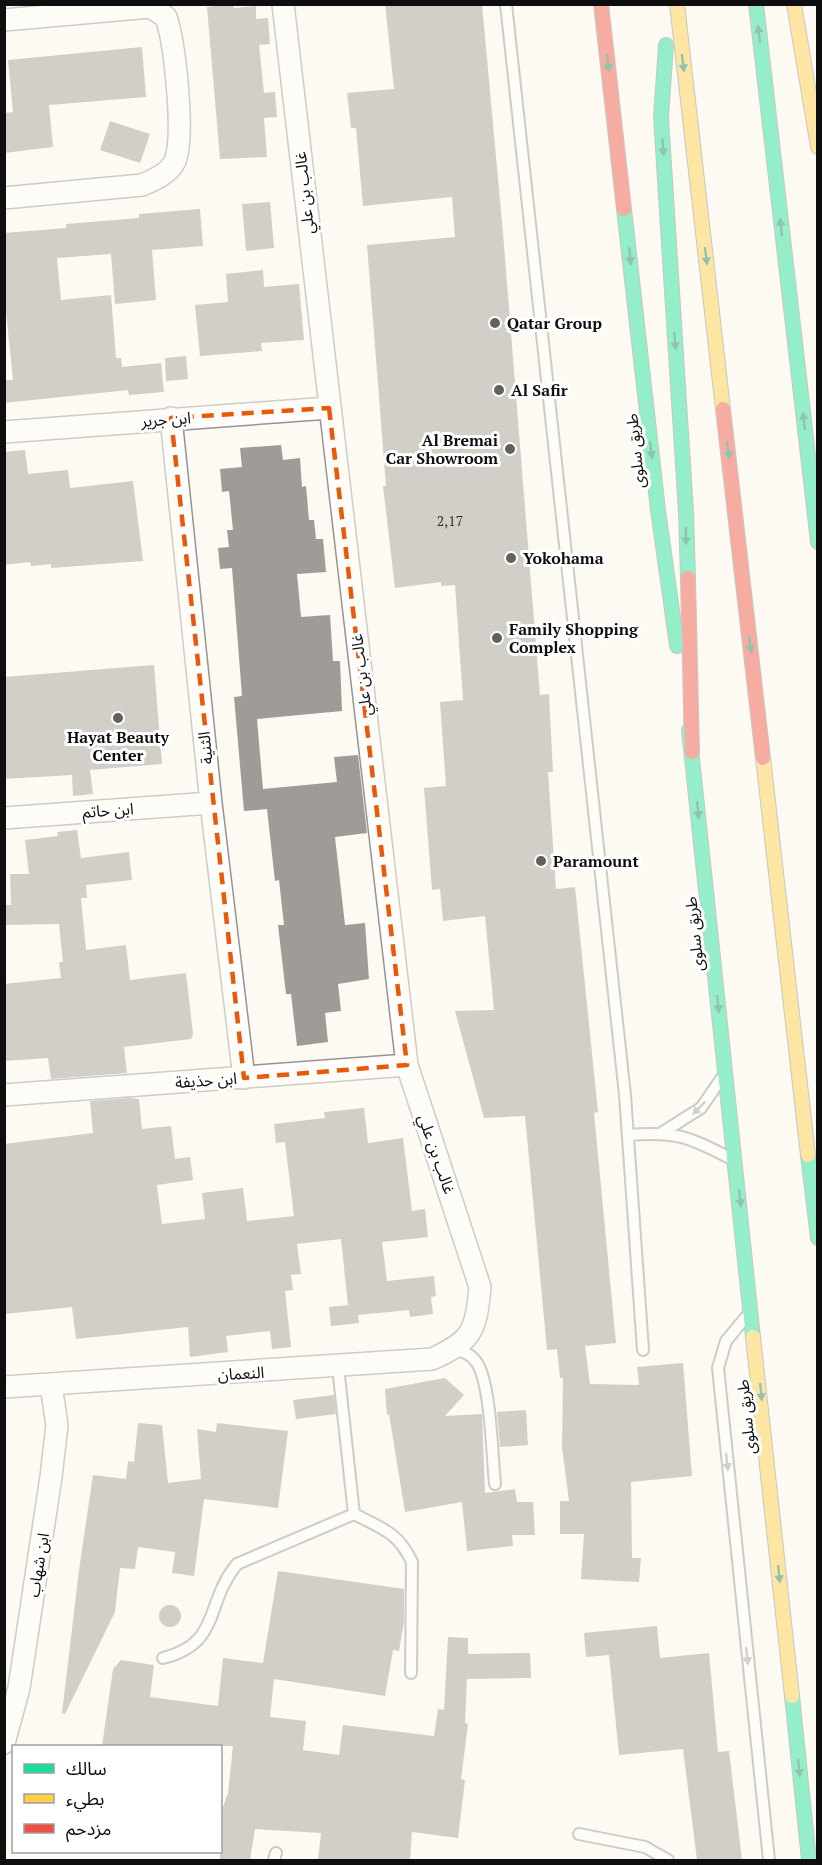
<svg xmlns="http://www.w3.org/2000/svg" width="822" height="1865" font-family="'PT Serif','Noto Sans Arabic',serif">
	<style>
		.building { fill: #9f9c98 }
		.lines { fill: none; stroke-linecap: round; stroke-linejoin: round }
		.lane-casing { stroke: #959491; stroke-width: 14 }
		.street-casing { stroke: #959491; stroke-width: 24 }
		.fast-casing { stroke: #8c8b87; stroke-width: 16 }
		.slow-casing { stroke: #8c8b87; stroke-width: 16 }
		.jam-casing { stroke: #8c8b87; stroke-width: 16 }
		.lane { stroke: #fffefd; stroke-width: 10 }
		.street { stroke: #fffefd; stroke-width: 21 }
		.fast { stroke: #16e098; stroke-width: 14 }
		.slow { stroke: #ffcf43; stroke-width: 14 }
		.jam { stroke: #f24e42; stroke-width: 14 }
		.oneway { fill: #12825a }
		.oneway2 { fill: #9f9e9d }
		.marked { fill: none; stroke: #e8590c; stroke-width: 4.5; stroke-dasharray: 12 8; stroke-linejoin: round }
		.poi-dot { fill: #61615e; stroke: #fff; stroke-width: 2 }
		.labels { text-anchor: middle; stroke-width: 6; stroke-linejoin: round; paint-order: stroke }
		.number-label { font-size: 14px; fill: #323230 }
		.street-label { font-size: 16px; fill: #0e0e0e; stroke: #fff }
		.poi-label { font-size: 16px; font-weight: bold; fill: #0e0e0e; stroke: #fff; text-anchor: start }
	</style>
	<rect width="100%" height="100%" fill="#fcfaf2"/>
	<path class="building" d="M229,4H233L234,8L256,6V19L268,18L270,44L259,45L264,93L275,92L277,117L264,118L267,157L220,159L207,7Z
		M385,4H482L503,233L540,695L549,694L553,772H548L556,889L575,887L598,1112L594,1113L616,1343L585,1346L590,1384L639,1385L637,1367L683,1363L692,1476L631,1482L632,1558H641L639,1582L581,1579L584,1534H560V1501H569L562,1447L563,1378H560L557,1349L547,1350L525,1116L484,1118L455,1011L494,1010L485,916L443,921L440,889L432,890L424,788L446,786L440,702L463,700L455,585L441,586V582L395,588L383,486H386L367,245L455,237L452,197L363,206L356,128H351L347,93L394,89Z
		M142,47L146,97L49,105L53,147L4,153V113L13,112L8,60Z
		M110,121L150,134L140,163L100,150Z
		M270,202L274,248L246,251L242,204Z
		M200,209L203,246L152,250L156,300L115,304L111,254L57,258L61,300L111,295L116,358H121L122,367L161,363L164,392L129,395L128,390L4,403V380H13L4,292V233L66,228V224L139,218V214Z
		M263,270L264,287L299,284L304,340L261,343L262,351L200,356L195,305L228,302L226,274Z
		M186,356L188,379L166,381L165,358Z
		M281,445L283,460L300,458L302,487L306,486L309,520H314L316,539H323L326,572L297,574L301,617L330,615L333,661H340L342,711L257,719L263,789L337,782L334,757L358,755L367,833L335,837L345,925L365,923L369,979L338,984L341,1011L325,1013L328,1042L297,1046L291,994H286L278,925H284L279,880L275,881L267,809L244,811L234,697L242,696L232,568L220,569L218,548L229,547L227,530H233L229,491L222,492L220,469L242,467L240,448Z
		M25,450L28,474L68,470L70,488L133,481L143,561L51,568V564L31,566L30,562L4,565V452Z
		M154,665L162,764L90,770L93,794L73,796L72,775L4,779V677Z
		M77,830L81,858L129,852L132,880L86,885L87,898H81L86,950L126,945L130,980L186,973L193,1034L191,1039L124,1047L127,1073L51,1079L48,1058L4,1061V984L61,978L59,962H63L59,924L4,925V905H11L10,874H29L25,840L58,836L57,832Z
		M130,1098L139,1099L142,1129L171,1126L175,1159L190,1157L193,1180L157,1185L162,1224L205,1219L202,1193L243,1188L247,1221L294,1216L285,1142L276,1143L274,1124L325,1118L324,1112L364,1108L368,1143L403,1138L412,1211L425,1209L428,1237L382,1242L387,1281L434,1276L436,1296L431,1297L433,1314L410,1317L409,1310L358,1315L359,1323L331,1326L329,1307L348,1305L341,1239L297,1244L301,1274L291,1275L293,1290L285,1291L291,1347L272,1349L270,1331L226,1336L228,1352L190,1357L188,1327L76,1339L72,1307L4,1314V1144L93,1133L90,1101Z
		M445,1378L464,1395L445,1416L482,1414L485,1493L515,1489L517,1502H533L535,1535H512L513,1546L467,1551L462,1502L405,1512L389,1414L387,1415L385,1389Z
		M334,1395L336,1414L296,1419L293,1400Z
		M526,1410L528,1445L500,1447L497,1412Z
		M138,1423L162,1425L168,1483L201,1479L197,1429L216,1432L217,1423L288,1431L278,1508L204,1499L194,1576L172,1573L175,1552L138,1547L135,1569L120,1568L115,1612L65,1714L62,1713L79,1570L93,1475L126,1479L128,1461L134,1462Z
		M278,1571L404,1589V1622L399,1651L393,1650L385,1696L274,1679L270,1717L306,1721L303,1750L339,1755L343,1725L434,1736L438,1709L444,1710L448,1637L468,1638V1654L530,1653L531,1678L467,1679L465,1723L468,1724L461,1779L465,1780L458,1838L412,1832L410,1860H318L321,1833L255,1829L250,1860H220V1815L228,1793L233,1746H102L113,1669L121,1660L154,1665L150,1697L218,1706L223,1658L263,1663Z
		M159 1616a11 11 0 1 1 22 0a11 11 0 1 1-22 0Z
		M657,1626L660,1658L709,1653L718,1752L729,1751L742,1860H697L683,1749L619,1755L609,1655L586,1657L584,1633Z"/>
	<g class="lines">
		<g class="lane-casing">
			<path id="lane" d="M506,4L625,1095L643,1350
				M663,1132L701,1108L721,1079
				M629,1135C676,1131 689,1137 730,1158
				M746,1317L726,1341L718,1368L769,1860
				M454,1350C464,1351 471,1354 477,1363C491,1385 492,1456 495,1484
				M354,1514C381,1528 398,1532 412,1562L411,1673
				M163,1658C222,1643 204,1604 237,1564L354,1514L338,1367
				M579,1834L645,1847L668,1860
				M274,1860L276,1853"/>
		</g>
		<g class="street-casing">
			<path id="street" d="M4,20L150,7L166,17C175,44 185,135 175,161C170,173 154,180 142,185L4,198
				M171,418L211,803L244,1078
				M4,432L329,408
				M4,818L211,803
				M4,1095L407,1065
				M4,1387L432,1359C472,1341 476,1331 480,1287L407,1065L283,4
				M4,1743L19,1688L51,1477L57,1425L51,1385"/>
		</g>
		<g class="fast-casing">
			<path id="fast" d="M756,4L818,542
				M666,45L661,117L686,512L688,578
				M624,209L658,510L677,646
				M689,730L753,1337
				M808,1155L818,1238
				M792,1696L809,1860"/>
		</g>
		<g class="slow-casing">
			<path id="slow" d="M677,4L723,409
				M794,4L818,147
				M763,758L808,1155
				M753,1337L792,1696"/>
		</g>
		<g class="jam-casing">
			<path id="jam" d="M601,4L624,209
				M723,409L763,758
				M688,578L692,752"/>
		</g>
		<use href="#lane" class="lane"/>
		<use href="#street" class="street"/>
		<use href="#fast" class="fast"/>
		<use href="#slow" class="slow"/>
		<use href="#jam" class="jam"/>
	</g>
	<defs><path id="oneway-solid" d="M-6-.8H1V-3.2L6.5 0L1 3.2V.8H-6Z" transform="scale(1.5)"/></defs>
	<g class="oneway">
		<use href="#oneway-solid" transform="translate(759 34) rotate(-97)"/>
		<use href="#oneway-solid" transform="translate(608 63) rotate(84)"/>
		<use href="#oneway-solid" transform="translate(683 63) rotate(83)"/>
		<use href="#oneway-solid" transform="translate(663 147) rotate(86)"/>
		<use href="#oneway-solid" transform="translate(781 227) rotate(-97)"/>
		<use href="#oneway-solid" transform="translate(630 256) rotate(84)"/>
		<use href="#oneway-solid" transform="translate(706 256) rotate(83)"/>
		<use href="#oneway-solid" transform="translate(675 341) rotate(86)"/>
		<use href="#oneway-solid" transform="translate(804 421) rotate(-97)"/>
		<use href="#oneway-solid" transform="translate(651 450) rotate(84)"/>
		<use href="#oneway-solid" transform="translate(728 450) rotate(83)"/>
		<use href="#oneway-solid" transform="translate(686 536) rotate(89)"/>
		<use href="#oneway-solid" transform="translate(750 644) rotate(83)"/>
		<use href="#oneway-solid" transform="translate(698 810) rotate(84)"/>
		<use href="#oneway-solid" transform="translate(718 1004) rotate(84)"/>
		<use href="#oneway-solid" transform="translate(740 1198) rotate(84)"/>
		<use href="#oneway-solid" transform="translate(761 1392) rotate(84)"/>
		<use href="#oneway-solid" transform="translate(779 1574) rotate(84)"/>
		<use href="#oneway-solid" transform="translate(799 1768) rotate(84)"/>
	</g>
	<g class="oneway2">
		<use href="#oneway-solid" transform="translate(699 1108) rotate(135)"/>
		<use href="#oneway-solid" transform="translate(727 1462) rotate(84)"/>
		<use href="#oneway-solid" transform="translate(747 1656) rotate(84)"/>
	</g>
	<path d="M0 0H822V1865H0ZM329,408L407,1065L244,1078L171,418Z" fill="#fcfaf2" fill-opacity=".55" fill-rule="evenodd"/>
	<path class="marked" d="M329,408L407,1065L244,1078L171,418Z"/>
	<g class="poi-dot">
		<circle cx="495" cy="323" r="6"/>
		<circle cx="499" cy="390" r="6"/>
		<circle cx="510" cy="449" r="6"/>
		<circle cx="511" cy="558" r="6"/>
		<circle cx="497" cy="638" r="6"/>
		<circle cx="118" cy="718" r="6"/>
		<circle cx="541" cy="861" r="6"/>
	</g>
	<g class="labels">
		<g class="number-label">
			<text x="450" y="526">2,17</text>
		</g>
		<g class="street-label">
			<text transform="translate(304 193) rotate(-96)" y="6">غالب بن علي</text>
			<text transform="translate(166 419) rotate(-4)" y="6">ابن جرير</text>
			<text transform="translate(635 451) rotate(-96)" y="6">طريق سلوى</text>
			<text transform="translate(361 675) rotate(-97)" y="6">غالب بن علي</text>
			<text transform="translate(205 748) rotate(-96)" y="6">الثنية</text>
			<text transform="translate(108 810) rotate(-4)" y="6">ابن حاتم</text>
			<text transform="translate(694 934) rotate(-96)" y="6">طريق سلوى</text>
			<text transform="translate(206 1080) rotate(-4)" y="6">ابن حذيفة</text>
			<text transform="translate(437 1154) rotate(71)" y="6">غالب بن علي</text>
			<text transform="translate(241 1373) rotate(-3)" y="6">النعمان</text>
			<text transform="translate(746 1417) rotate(-96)" y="6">طريق سلوى</text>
			<text transform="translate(38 1565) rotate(-81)" y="6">ابن شهاب</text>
		</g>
		<g class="poi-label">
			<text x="507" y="329">Qatar Group</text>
			<text x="511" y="396">Al Safir</text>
			<text x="498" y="446" text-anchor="end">Al Bremai<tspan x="498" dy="18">Car Showroom</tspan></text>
			<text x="523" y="564">Yokohama</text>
			<text x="509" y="635">Family Shopping<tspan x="509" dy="18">Complex</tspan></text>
			<text x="118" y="743" text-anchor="middle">Hayat Beauty<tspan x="118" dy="18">Center</tspan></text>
			<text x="553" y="867">Paramount</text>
		</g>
	</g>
	<rect width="822" height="1865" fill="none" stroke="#0e0e0e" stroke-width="12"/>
	<rect x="12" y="1745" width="210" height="108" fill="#ffffff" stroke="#9f9f9f" stroke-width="1.5"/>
	<rect x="24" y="1764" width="30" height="9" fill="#16e098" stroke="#9f9f9f" stroke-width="1.5"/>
	<text x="66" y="1775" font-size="18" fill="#0e0e0e">سالك</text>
	<rect x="24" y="1794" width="30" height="9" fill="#ffcf43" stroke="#9f9f9f" stroke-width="1.5"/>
	<text x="66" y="1805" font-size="18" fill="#0e0e0e">بطيء</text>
	<rect x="24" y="1824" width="30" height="9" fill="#f24e42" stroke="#9f9f9f" stroke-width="1.5"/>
	<text x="66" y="1835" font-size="18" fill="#0e0e0e">مزدحم</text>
</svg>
